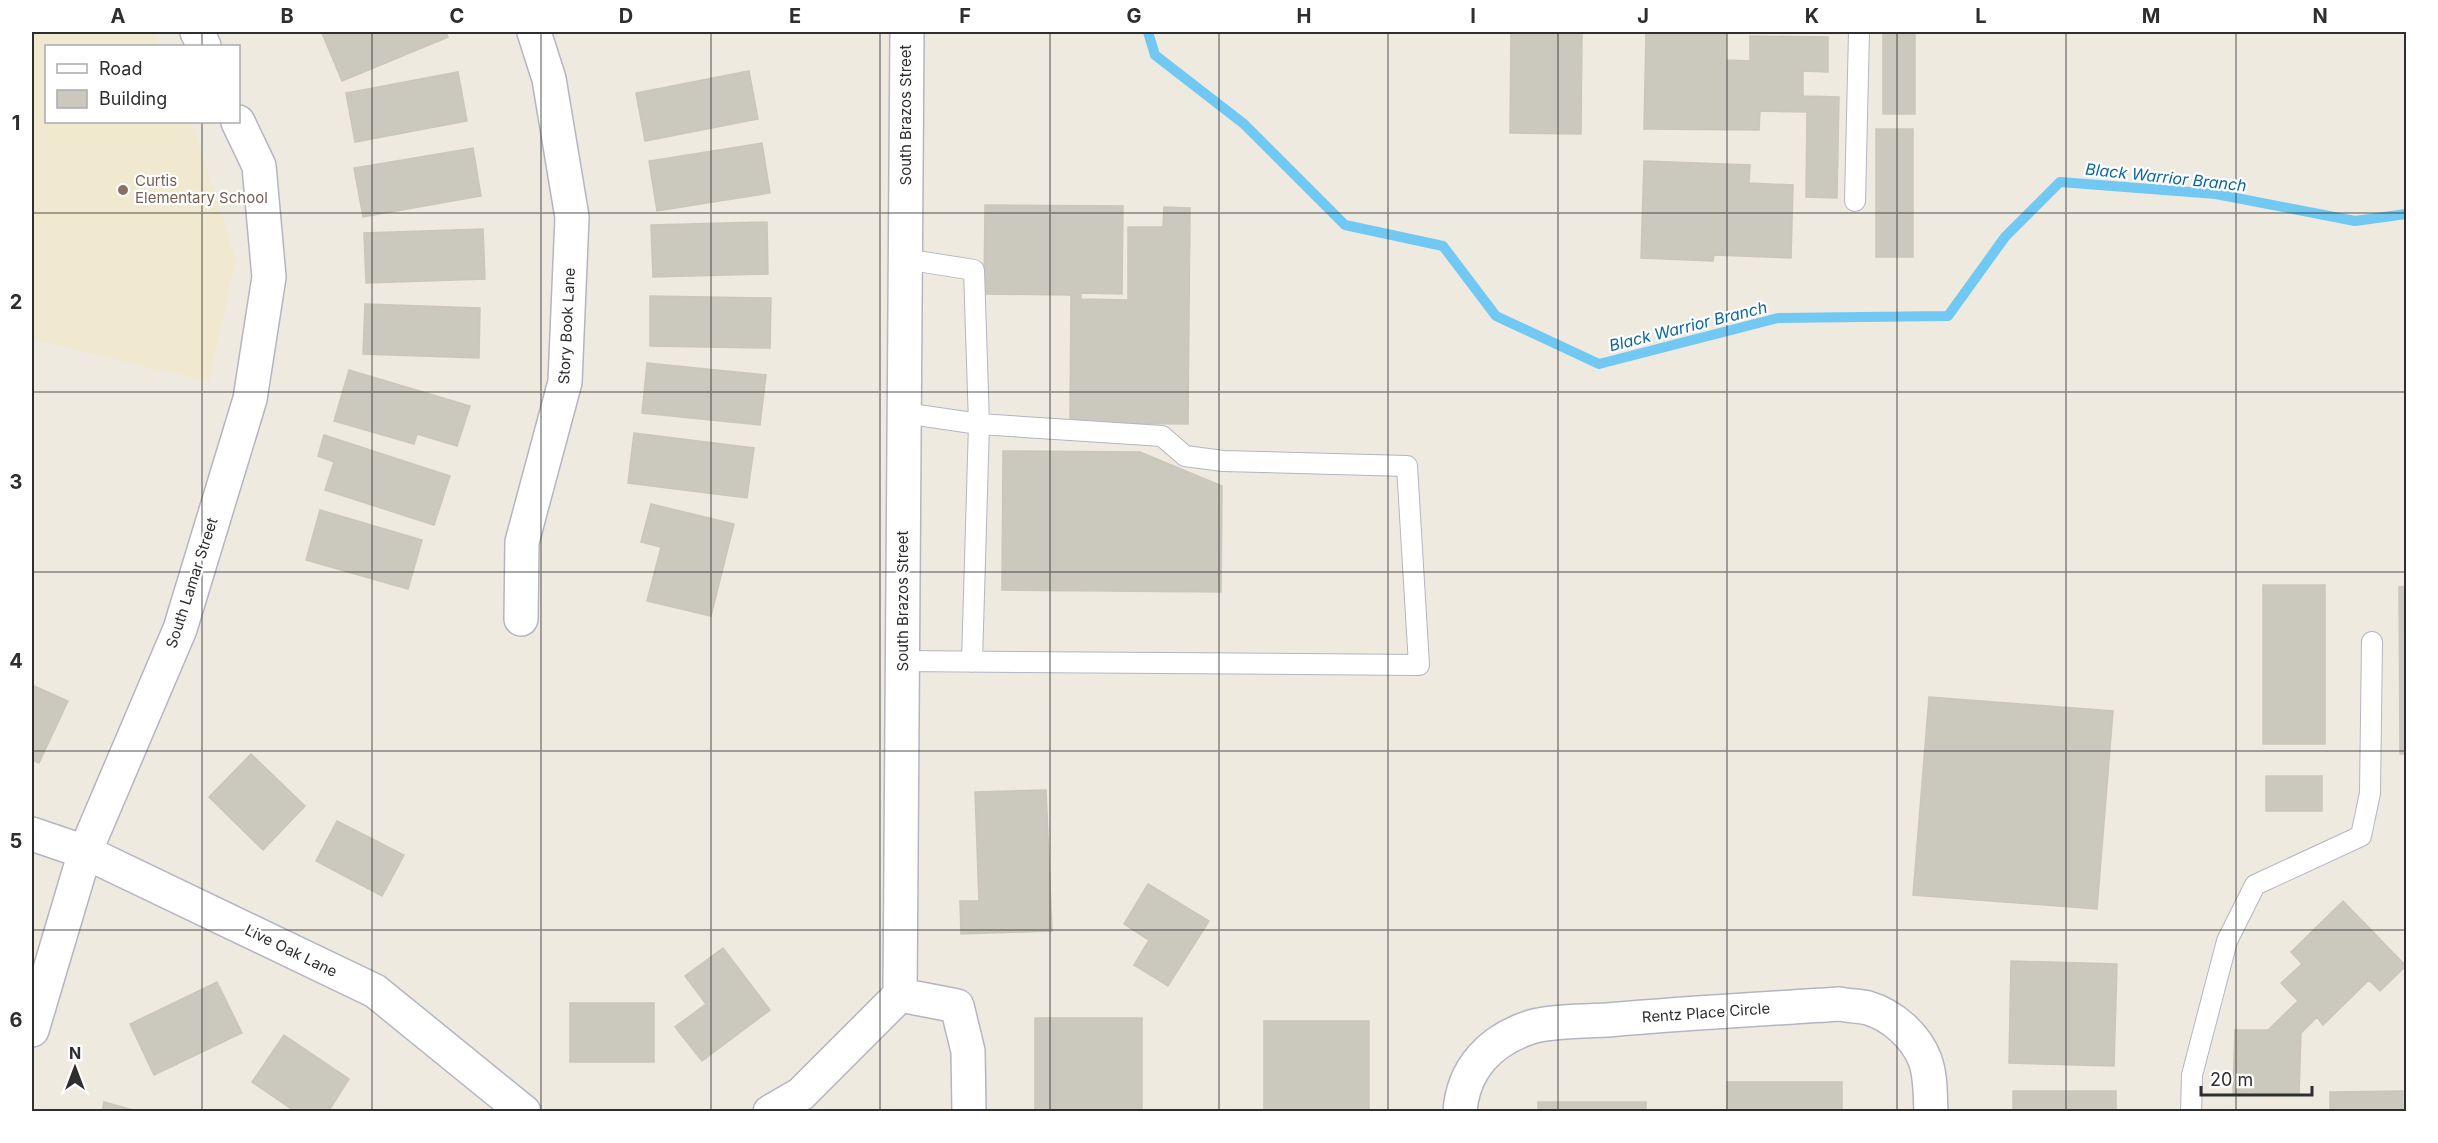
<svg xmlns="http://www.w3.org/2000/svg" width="2438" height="1143" font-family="Inter,sans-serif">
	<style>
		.education { fill: #f1e8d0 }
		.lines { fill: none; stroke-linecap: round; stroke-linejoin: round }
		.stream { stroke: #71c8f3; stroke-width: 10 }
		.building { fill: #cbc8be; stroke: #cbc6b9; stroke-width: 1.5 }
		.service-casing { stroke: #b4b5c1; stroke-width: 22 }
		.minor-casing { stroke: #b4b5c1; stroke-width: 36 }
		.service { stroke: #fff; stroke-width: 20 }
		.minor { stroke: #fff; stroke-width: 33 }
		.grid { fill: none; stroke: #2e2e2e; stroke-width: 1.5; stroke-opacity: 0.55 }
		.education-dot { fill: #8d6e63; stroke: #fff; stroke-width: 2 }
		.labels { text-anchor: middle; stroke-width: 4.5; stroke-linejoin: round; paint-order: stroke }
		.street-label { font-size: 15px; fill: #2e2e2e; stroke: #fff }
		.education-label { font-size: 15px; fill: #785e54; stroke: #fff; text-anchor: start }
		.water-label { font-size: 16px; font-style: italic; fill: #0966a6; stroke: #fff }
		.neatline { fill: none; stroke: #2e2e2e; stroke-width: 2 }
		.grid-label { font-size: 20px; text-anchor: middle; font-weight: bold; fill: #2e2e2e }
	</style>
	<rect width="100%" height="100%" fill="#efeae0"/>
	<path class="education" d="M32,32H154L160,46H46V122H192L236,259L209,382L32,339Z"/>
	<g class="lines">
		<path class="stream" d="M1148,32L1155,55L1244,124L1345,225L1443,246L1496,316L1599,364L1778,318L1948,316L2005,237L2060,182L2216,194L2355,221L2406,214"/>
	</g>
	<path class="building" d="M327,32H446L448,37L342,81L322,33Z
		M1511,32H1582L1581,134L1510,133Z
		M1646,32H1726V60L1750,61V36L1828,37V72L1803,71V96L1839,97L1837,198L1806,197L1807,112L1760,111L1759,130L1644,129Z
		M1883,32H1915V114H1883Z
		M749,71L758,119L645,141L636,93Z
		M458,72L467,121L355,142L346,93Z
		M1876,129H1913V257H1876Z
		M762,143L770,193L657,211L649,161Z
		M473,148L481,196L363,217L354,168Z
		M1644,161L1750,165L1749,183L1793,185L1791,258L1714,255L1713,261L1641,258Z
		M985,205L1123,206L1122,294L1081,293V299L1128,300V227H1163L1164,207L1190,208L1188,424L1070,423L1071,295L984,294Z
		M767,222L768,274L653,277L651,225Z
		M483,229L485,279L366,283L364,233Z
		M650,296L771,298L770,348L650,346Z
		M365,304L480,308L479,358L363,354Z
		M647,363L766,375L760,425L642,413Z
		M349,370L470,406L457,446L417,434L414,444L334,421Z
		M634,433L754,448L747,498L628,483Z
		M324,435L450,476L434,525L325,490L334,462L318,456Z
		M1003,451L1140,452L1222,486L1221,592L1002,590Z
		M651,504L734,524L711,616L647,601L661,547L641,542Z
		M320,510L422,540L408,589L306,560Z
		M2263,585H2325V744H2263Z
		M2406,586V754H2400L2399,587Z
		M32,685L68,701L39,763L32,760Z
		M1929,697L2113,711L2097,909L1913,895Z
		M251,754L305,806L263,850L209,797Z
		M2266,776H2322V811H2266Z
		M1046,790L1052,931L961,934L960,901H979L975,792Z
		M337,821L404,855L382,896L316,861Z
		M1148,884L1209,921L1168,986L1134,965L1149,940L1124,924Z
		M2343,901L2406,966L2380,991L2369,980L2323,1025L2317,1017L2301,1033L2299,1095L2233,1093L2235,1030H2268L2298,1001L2281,983L2302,964L2291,952Z
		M723,948L770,1010L702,1061L675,1027L706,1004L685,976Z
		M2011,961L2117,964L2114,1066L2009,1063Z
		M217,982L242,1033L154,1075L130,1024Z
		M570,1003H654V1062H570Z
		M1035,1018H1142V1112H1035Z
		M1264,1021H1369V1112H1264Z
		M284,1035L349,1079L328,1112H296L252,1082Z
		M1727,1082H1842V1112H1727Z
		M2013,1091H2116V1112H2013Z
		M2403,1091V1112H2330V1092Z
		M104,1102L140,1112H102Z
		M1538,1102H1646V1112H1538Z"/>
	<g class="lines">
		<g class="service-casing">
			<path id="service" d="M1855,201L1859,32
				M905,259L974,270L979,424L972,662
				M902,661L1419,665L1407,466L1223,461L1185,456L1162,436L979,424L904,413
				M2191,1112L2192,1075L2227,941L2255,885L2361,836L2370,793L2372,642"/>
		</g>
		<g class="minor-casing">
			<path id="minor" d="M197,32L204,46
				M521,619L522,542L565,382L572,217L549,79L534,32
				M32,834L85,852L375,991L524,1112
				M900,995L957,1006L968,1051L969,1112
				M32,1030L85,852L180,629L250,399L269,277L259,166L238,122
				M770,1112L801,1094L900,995L907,32
				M1460,1112C1463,1069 1490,1040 1531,1027C1550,1021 1587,1021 1608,1020C1685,1013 1763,1009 1840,1004C1849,1006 1860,1006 1868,1008C1892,1015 1916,1036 1925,1060C1931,1076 1930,1095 1931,1112"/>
		</g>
		<use href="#service" class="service"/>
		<use href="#minor" class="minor"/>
	</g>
	<path class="grid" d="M202,32V46M372,32V1112M541,32V1112M711,32V1112M880,32V1112M1050,32V1112M1219,32V1112M1388,32V1112M1558,32V1112M1727,32V1112M1897,32V1112M2066,32V1112M2236,32V1112M202,122V1112M32,213H2406M32,392H2406M32,572H2406M32,751H2406M32,930H2406"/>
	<circle class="education-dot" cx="123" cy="190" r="6"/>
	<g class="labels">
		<g class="street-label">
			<text transform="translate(906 115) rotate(-90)" y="5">South Brazos Street</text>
			<text transform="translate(567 326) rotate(-87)" y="5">Story Book Lane</text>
			<text transform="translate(192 583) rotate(-72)" y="5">South Lamar Street</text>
			<text transform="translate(903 601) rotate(-90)" y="5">South Brazos Street</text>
			<text transform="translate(291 951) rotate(26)" y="5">Live Oak Lane</text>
			<text transform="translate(1706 1013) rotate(-4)" y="5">Rentz Place Circle</text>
		</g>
		<g class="education-label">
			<text x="135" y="186">Curtis<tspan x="135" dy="17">Elementary School</tspan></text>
		</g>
		<g class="water-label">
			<text transform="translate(2166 177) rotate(6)" y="6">Black Warrior Branch</text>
			<text transform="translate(1688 326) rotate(-14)" y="6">Black Warrior Branch</text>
		</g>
	</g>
	<rect width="2438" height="1143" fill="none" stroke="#ffffff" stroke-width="66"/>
	<rect x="45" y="45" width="195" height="78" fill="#ffffff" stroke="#ababab" stroke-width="1.5"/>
	<rect x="57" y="64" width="30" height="9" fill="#ffffff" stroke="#ababab" stroke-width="1.5"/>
	<text x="99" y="75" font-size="18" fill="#2e2e2e">Road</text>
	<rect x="57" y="90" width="30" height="18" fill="#cbc8be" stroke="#ababab" stroke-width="1.5"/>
	<text x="99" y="105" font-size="18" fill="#2e2e2e">Building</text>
	<g transform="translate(75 1068)" stroke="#ffffff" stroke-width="4.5" paint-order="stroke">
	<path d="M0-4.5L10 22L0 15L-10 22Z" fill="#2e2e2e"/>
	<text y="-9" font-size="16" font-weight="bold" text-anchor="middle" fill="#2e2e2e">N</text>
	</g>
	<path d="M2201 1086v9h111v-9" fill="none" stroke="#2e2e2e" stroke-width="3"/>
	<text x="2210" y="1086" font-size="18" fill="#2e2e2e" stroke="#ffffff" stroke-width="4.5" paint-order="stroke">20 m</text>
	<rect x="33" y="33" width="2372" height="1077" class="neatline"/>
	<g class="grid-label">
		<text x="118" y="23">A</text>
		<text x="287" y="23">B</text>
		<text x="457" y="23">C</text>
		<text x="626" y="23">D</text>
		<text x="795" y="23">E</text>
		<text x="965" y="23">F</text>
		<text x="1134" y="23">G</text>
		<text x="1304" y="23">H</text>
		<text x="1473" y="23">I</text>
		<text x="1643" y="23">J</text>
		<text x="1812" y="23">K</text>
		<text x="1981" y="23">L</text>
		<text x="2151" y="23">M</text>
		<text x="2320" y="23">N</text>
		<text x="16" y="130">1</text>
		<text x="16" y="309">2</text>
		<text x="16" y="489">3</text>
		<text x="16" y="668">4</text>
		<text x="16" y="848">5</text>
		<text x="16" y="1027">6</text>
	</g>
</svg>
